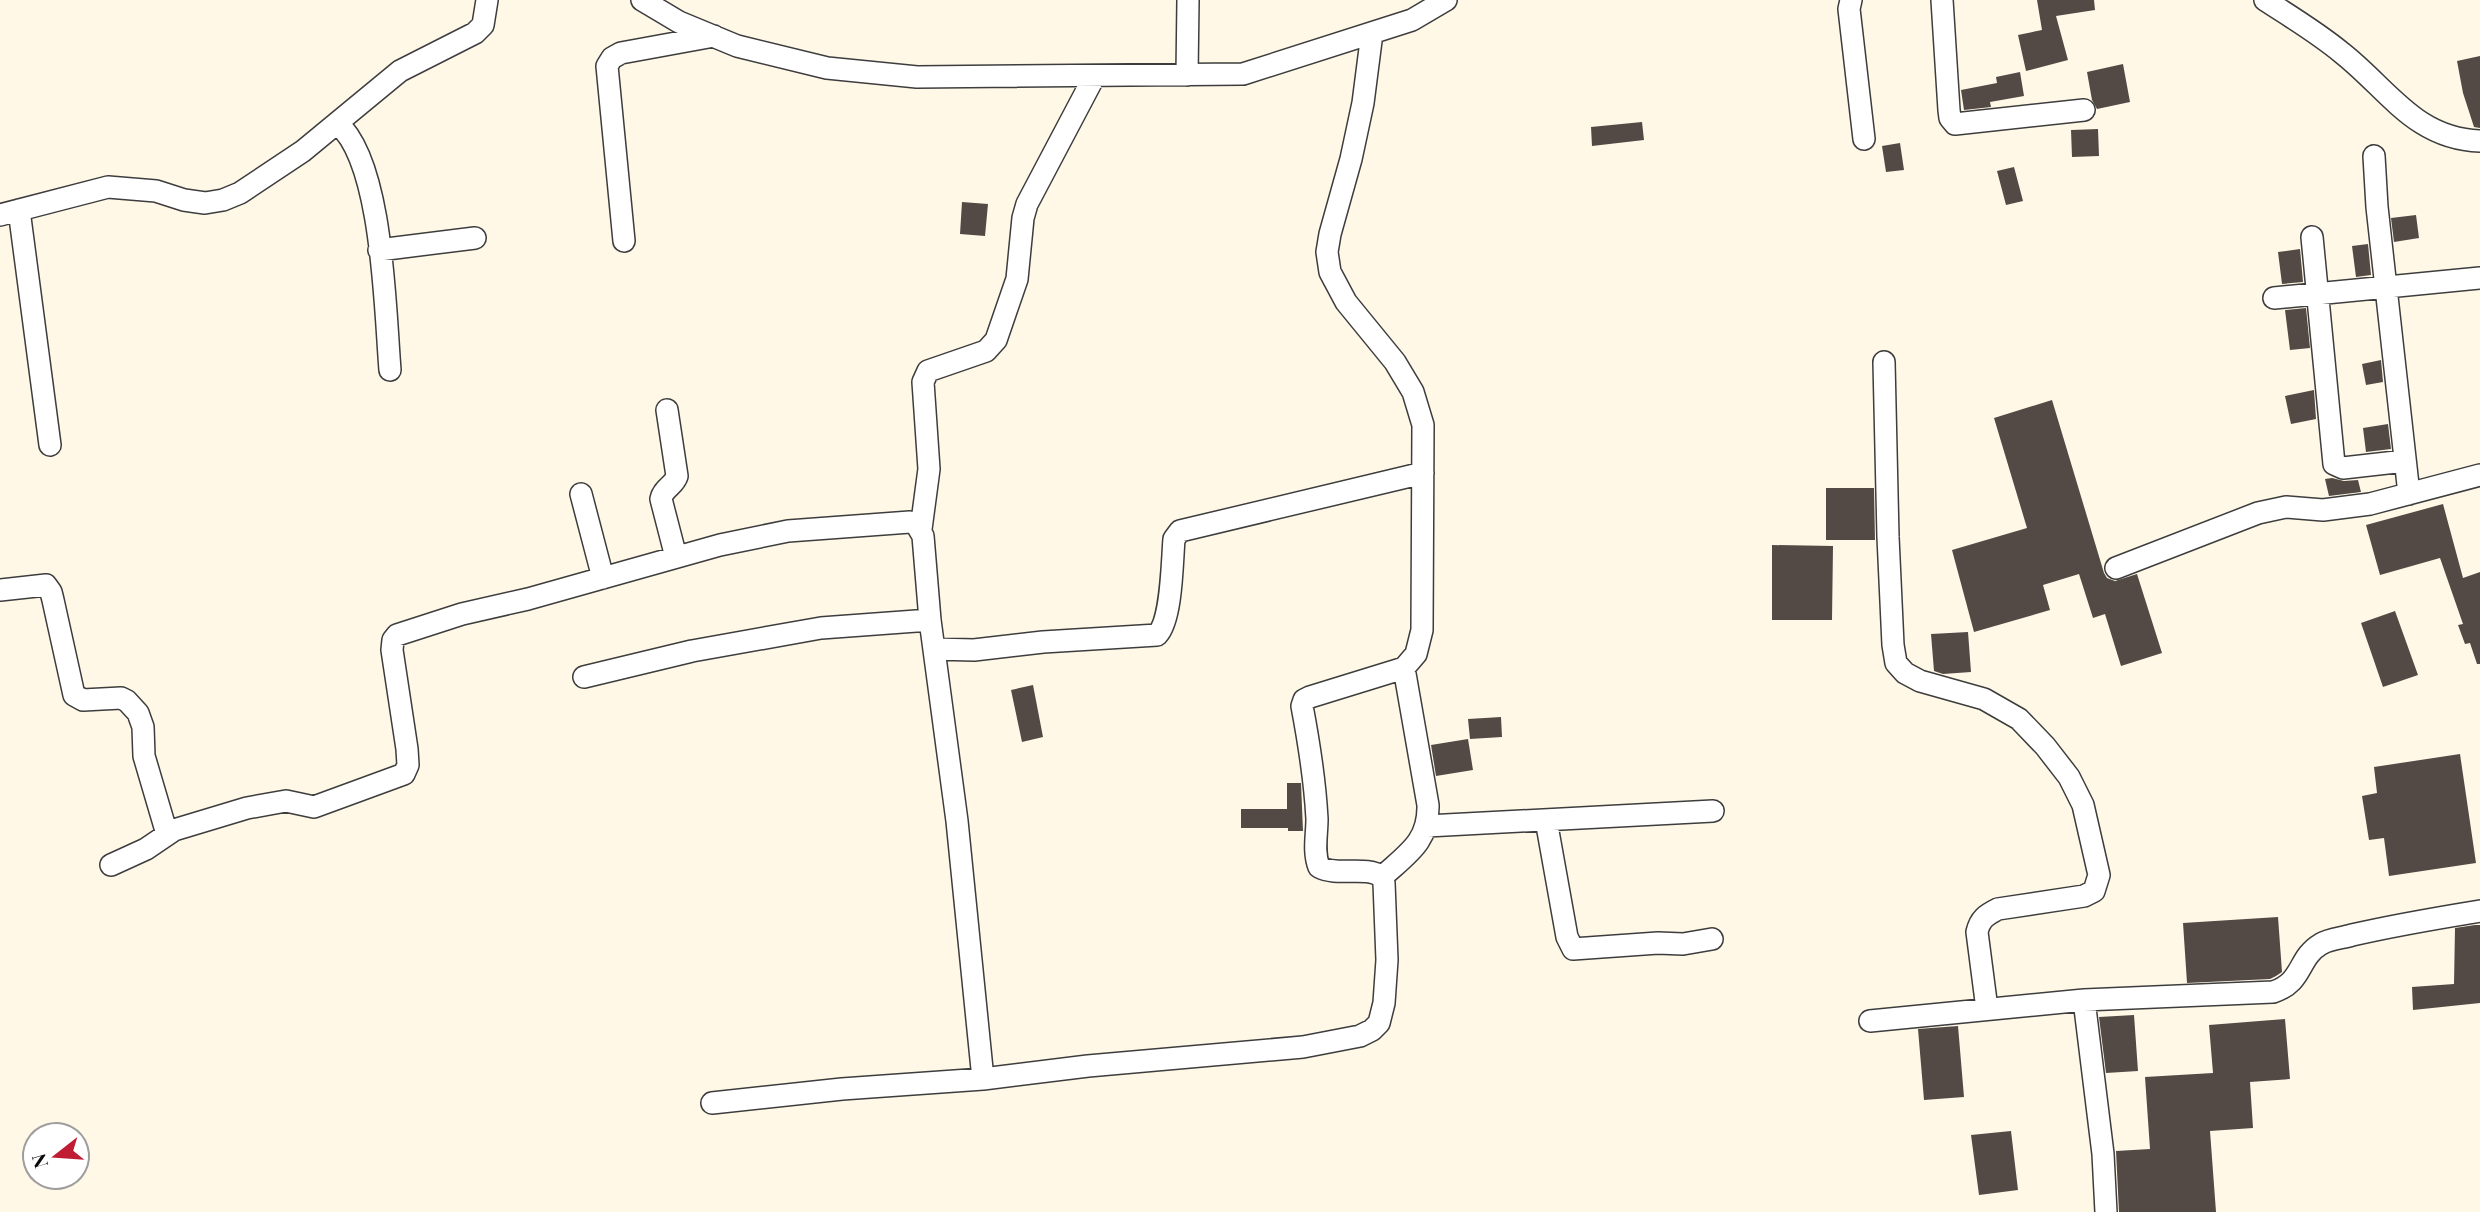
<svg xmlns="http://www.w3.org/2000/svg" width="2480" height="1212" font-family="'Playfair Display',serif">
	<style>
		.building { fill: #534a46 }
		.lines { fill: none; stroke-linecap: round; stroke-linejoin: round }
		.minor-casing { stroke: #3d3d3d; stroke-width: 24 }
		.minor { stroke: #fff; stroke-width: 21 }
	</style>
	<rect width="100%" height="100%" fill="#fff8e7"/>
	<path class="building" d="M2037,0H2094L2095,10L2056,16L2068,60L2026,71L2018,35L2042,30Z
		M2480,56V128L2474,127L2463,93L2457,61Z
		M2123,64L2130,102L2097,109L2092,100L2087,72Z
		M2020,72L2024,96L1990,102L1991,107L1964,110L1961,90L1997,83L1996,77Z
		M1642,122L1644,140L1592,146L1591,127Z
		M2098,129L2099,156L2072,157L2071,130Z
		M1900,143L1904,170L1886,172L1882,146Z
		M2014,167L2023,201L2006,205L1997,171Z
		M962,202L988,204L985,236L960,234Z
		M2416,215L2419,238L2394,242L2391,218Z
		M2368,244L2371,275L2356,277L2352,246Z
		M2300,249L2303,282L2282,284L2278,252Z
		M2306,308L2310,348L2290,350L2285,310Z
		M2381,360L2383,382L2366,385L2362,364Z
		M2314,390L2316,419L2291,424L2285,396Z
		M2052,400L2104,573L2107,578L2115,581L2137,574L2162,653L2121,666L2105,614L2093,618L2079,574L2043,585L2050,610L1974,632L1952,550L2027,528L1994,418Z
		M2388,424L2391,449L2366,452L2363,428Z
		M2332,478L2344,481L2358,480L2361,492L2329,496L2325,479Z
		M1826,488H1874L1875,540H1826Z
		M2443,504L2463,578L2480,572V664H2477L2470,643L2465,644L2458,625L2463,624L2440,558L2380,575L2366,525Z
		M1772,545L1833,546L1832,620H1772Z
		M2395,611L2418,675L2383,687L2361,623Z
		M1968,632L1971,672L1943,674L1934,671L1931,634Z
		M1033,685L1043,737L1022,742L1011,690Z
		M1501,717L1502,737L1470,739L1468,719Z
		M1468,739L1473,770L1436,776L1431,745Z
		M2460,754L2476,863L2389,876L2384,838L2369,840L2362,796L2377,793L2374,767Z
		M1287,783H1301L1303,831H1288V828H1241V809H1287Z
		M2278,917L2282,972L2276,976L2270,979L2187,983L2183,923Z
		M2475,925H2480V1003L2413,1010L2412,987L2454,984L2455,928Z
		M2134,1015L2138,1071L2106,1073L2099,1017Z
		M2285,1019L2290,1079L2250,1082L2253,1128L2210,1131L2216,1212H2119L2116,1151L2150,1149L2145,1077L2213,1073L2209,1025Z
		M1958,1026L1964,1097L1924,1100L1918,1029Z
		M2011,1131L2018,1190L1979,1195L1971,1135Z"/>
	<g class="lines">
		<g class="minor-casing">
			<path id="minor" d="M642,0L679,22L737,46L827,68L917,77L1243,74L1412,20L1446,0
				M1851,0L1849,9L1864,139
				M1942,0L1949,110L1950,118L1955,124L2084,110
				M2265,0C2291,17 2318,33 2342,53C2388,89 2415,139 2480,141
				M1187,75L1188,0
				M337,123C383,161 385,310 390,370
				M2374,156L2377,207L2409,494
				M19,210L50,445
				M0,215L108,187L156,191L184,200L205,203L223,200L240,193L303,151L400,71L475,33L483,25L487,0
				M2312,237L2334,464L2343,468L2405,461
				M624,241L607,66L612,58L621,53L714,36
				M379,250L475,238
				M2274,298L2480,278
				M1884,362L1888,537L1893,645L1896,663L1905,673L1920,681L1984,699L2019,719L2045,746L2069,777L2083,805L2099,875L2094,891L2084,896L1998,909C1986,915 1980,919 1977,932L1987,1009
				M667,410L677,476C674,486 663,488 661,499L676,557
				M581,494L603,578
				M921,529L929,469L923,382L928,371L986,351L996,340L1017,279L1023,218L1027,204L1094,77
				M2116,568L2258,513L2286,507L2323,510L2370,504L2480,475
				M0,590L46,585L51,592L53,600L74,695L83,700L121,698L127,701L138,713L143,727L144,756L167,834
				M934,649L974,650L1043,642L1157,635C1172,620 1172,562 1174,539L1180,531L1423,473
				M584,677L692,651L821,628L930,620
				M1546,820L1567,937L1573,949L1658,943L1683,944L1712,939
				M1427,826L1713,811
				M111,865L146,849L174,830L247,808L286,801L314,807L404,774L408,765L407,749L392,650L393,640L397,635L462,614L528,599L720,545L788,531L910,522L916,524L923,536L930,620L957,821L983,1079
				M1382,877C1407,854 1429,842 1428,805L1404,668
				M2084,1000L2103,1154L2106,1212
				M1870,1021L2084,1000L2273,992C2304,982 2297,958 2321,944C2329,939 2343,938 2352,935C2395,925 2437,918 2480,911
				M712,1103L842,1089L983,1079L1088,1066L1303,1047L1360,1036L1372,1030L1379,1023L1384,1003L1387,960L1384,883L1382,877C1366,865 1338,877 1319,867C1313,852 1317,835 1317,819C1315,781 1309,743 1302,706L1304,700L1310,697L1404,668L1416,654L1422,630L1423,425L1413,392L1395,362L1346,302L1330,272L1327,252L1330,234L1351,159L1363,103L1372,33"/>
		</g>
		<use href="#minor" class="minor"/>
	</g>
	<g transform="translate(56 1156) rotate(253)"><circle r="33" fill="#ffffff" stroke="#9d9d9d" stroke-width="2"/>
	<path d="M0-5L12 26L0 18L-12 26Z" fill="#c01c34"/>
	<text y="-10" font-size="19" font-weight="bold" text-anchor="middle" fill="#0a0a0a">N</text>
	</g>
</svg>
